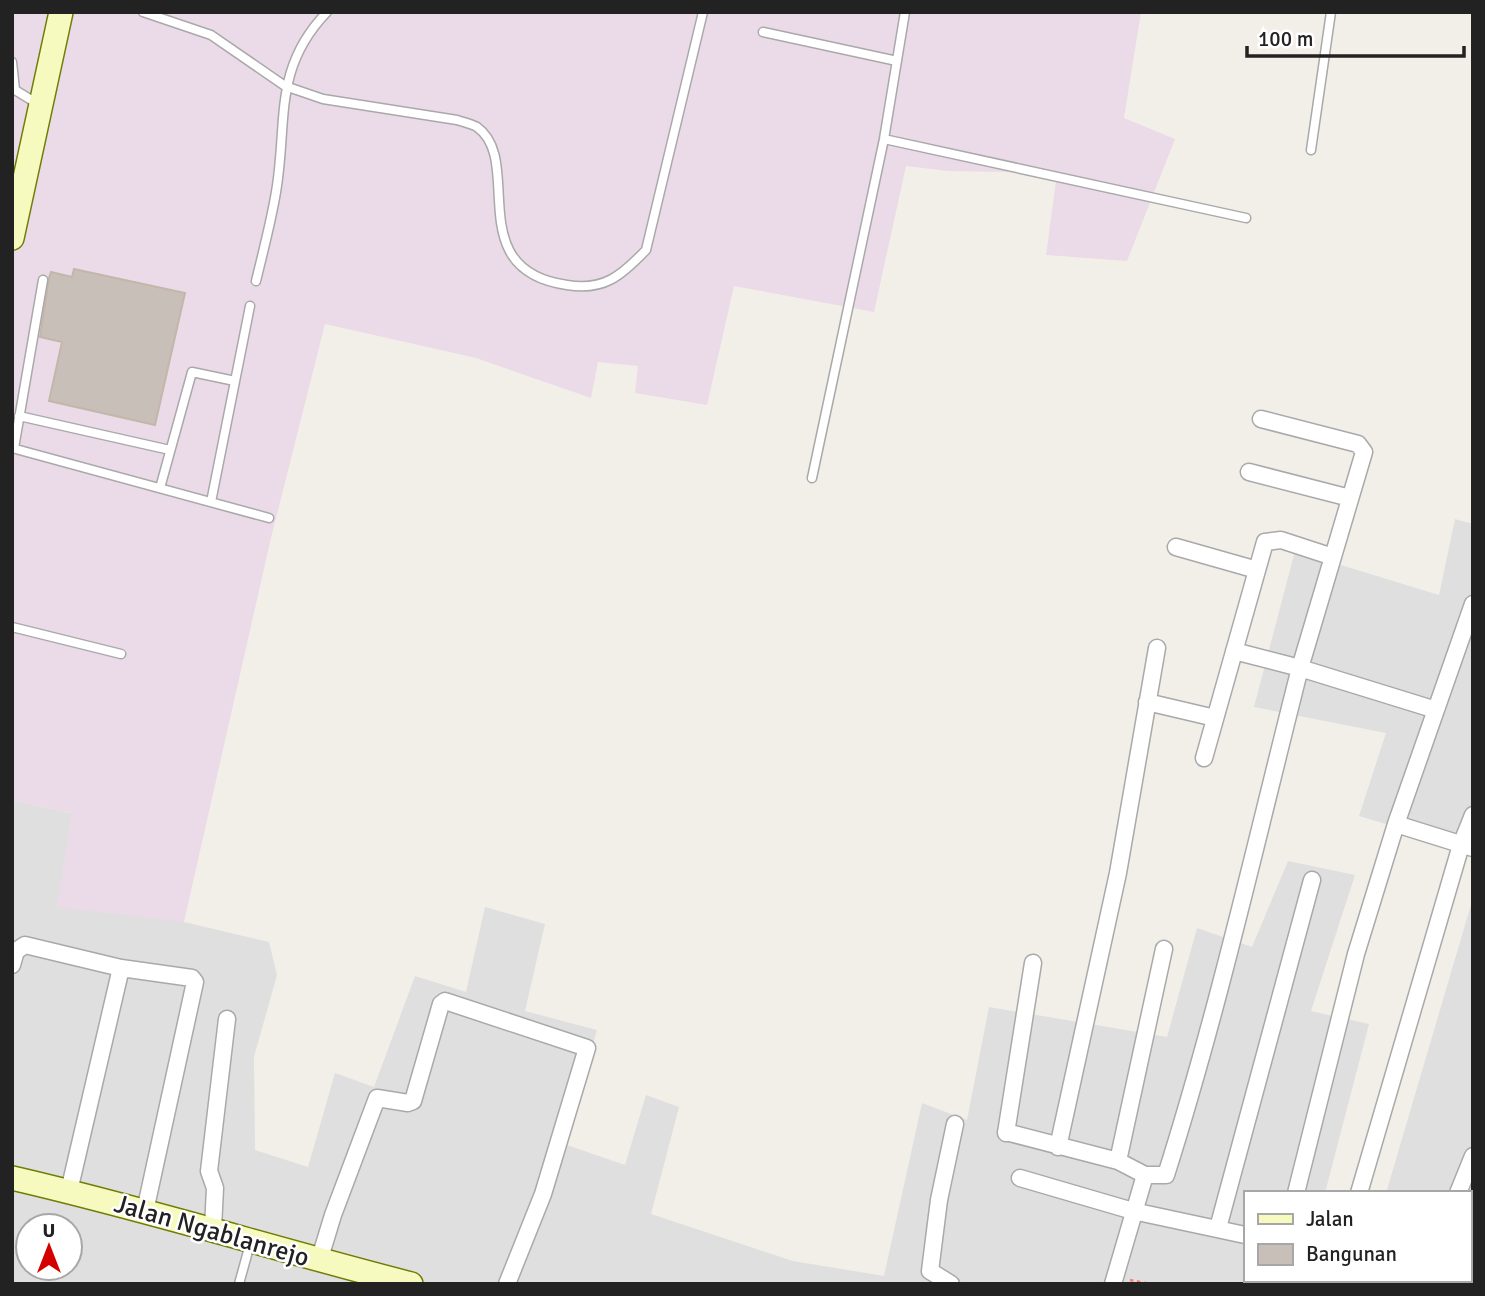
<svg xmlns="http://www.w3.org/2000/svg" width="1485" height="1296" font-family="Signika,sans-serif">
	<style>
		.residential { fill: #e0dfdf; fill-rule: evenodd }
		.industrial { fill: #ebdbe8 }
		.building { fill: #c7bfb8; stroke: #c4b6ab; stroke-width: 2 }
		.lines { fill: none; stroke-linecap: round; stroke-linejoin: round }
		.lane-casing { stroke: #a9a9a9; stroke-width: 11 }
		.street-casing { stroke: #a9a9a9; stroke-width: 19 }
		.secondary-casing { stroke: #707d05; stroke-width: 26 }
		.path { stroke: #fa8072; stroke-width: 2.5; stroke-dasharray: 3.5 3.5; stroke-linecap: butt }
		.lane { stroke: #fff; stroke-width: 8 }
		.street { stroke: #fff; stroke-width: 16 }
		.secondary { stroke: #f7fabf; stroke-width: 23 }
		.labels { text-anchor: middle; stroke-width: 5; stroke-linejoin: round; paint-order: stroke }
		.street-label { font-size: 26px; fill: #222; stroke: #fff }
	</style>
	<rect width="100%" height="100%" fill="#f2efe9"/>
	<path class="residential" d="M1455,519L1473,524V850L1359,816L1386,733L1254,707L1295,551L1439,595Z
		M12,800L72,813L184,922L269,942L277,975L254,1057L255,1150L308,1167L335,1073L374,1087L415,976L466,992L485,907L545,924L525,1011L597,1030L564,1144L625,1165L646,1095L679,1107L651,1214L793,1261L884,1276L922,1103L967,1120L989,1007L1167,1037L1197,928L1252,947L1288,861L1355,875L1311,1011L1369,1024L1325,1193H1245V1280H1469V1193H1386L1473,898V1284H12ZM28,1226H70V1268H28Z"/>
	<path class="industrial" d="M12,12H1141L1124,118L1175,139L1127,261L1046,255L1057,173L948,171L906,166L874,312L734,286L707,405L635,393L638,366L598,362L591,398L476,358L325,324L270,542L184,922L57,907L72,813L12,800Z"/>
	<path class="building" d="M74,269L185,293L155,425L49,401L62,342L40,337L49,278L51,272L72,277Z"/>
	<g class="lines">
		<g class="lane-casing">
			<path id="lane" d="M143,12L211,35L285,86L323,99L457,120C463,122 472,124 477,127C525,161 460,270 567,285C604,291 621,276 646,250L703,12
				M763,32L897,61
				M12,62L15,90L38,104
				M884,139L1246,218
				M1311,150L1331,12
				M256,281C263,252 271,222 276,192C288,122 272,69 327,12
				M19,416L170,450
				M12,448L269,518
				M14,448L43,280
				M812,478L884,139L905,12
				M160,488L192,372L235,381
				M211,502L250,306
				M12,627L121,654
				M239,1284L250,1244"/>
		</g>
		<g class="street-casing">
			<path id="street" d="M1261,419L1358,444L1364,452L1300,668L1436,710
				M1249,472L1350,498
				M1176,547L1257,570
				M1473,604L1396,824L1473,848
				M1147,702L1215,718
				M1204,758L1265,542L1281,540L1333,557
				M12,965L16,951L25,945L121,968L192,978L195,982L145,1211
				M1006,1132L1118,1161
				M1006,1133L1033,963
				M1058,1147L1118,873L1157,648
				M1145,1175L1118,1161L1164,949
				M1020,1178L1133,1211L1245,1235
				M69,1191L121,968
				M1296,1193L1356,954L1396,824
				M1359,1193L1461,845L1473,815
				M1458,1193L1473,1156
				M213,1228L215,1188L209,1171L227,1019
				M1218,1228L1312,880
				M319,1261L333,1215L377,1098L408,1103L413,1101L441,1004L445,1001L587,1048L543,1194L507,1284
				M951,1284L930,1271L939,1200L955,1124
				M1113,1284L1145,1175H1166C1219,1008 1257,837 1300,668L1234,651
				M1422,1284L1423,1280"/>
		</g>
		<g class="secondary-casing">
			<path id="secondary" d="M12,238L61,12
				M12,1178C147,1209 278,1250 411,1284"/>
		</g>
		<path class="path" d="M1130,1280L1151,1284"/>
		<use href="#lane" class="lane"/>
		<use href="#street" class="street"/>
		<use href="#secondary" class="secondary"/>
	</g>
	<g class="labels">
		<g class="street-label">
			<text transform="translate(212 1230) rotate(16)" y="9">Jalan Ngablanrejo</text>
		</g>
	</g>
	<rect width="1485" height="1296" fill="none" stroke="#222222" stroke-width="28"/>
	<rect x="1244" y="1191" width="228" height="91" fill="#ffffff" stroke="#a7a7a7" stroke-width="2"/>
	<rect x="1258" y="1214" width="35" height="10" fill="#f7fabf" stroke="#a7a7a7" stroke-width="2"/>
	<text x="1306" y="1226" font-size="21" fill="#222222">Jalan</text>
	<rect x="1258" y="1244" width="35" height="21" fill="#c7bfb8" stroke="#a7a7a7" stroke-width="2"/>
	<text x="1306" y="1261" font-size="21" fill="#222222">Bangunan</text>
	<g transform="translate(49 1247)"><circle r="33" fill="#ffffff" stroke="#a7a7a7" stroke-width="2"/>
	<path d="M0-5L12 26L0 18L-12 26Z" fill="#d40000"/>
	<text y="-10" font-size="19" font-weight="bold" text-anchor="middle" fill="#222222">U</text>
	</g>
	<path d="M1247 46v10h217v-10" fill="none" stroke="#222222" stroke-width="3.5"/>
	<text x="1258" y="46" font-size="21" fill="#222222" stroke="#ffffff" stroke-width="5" paint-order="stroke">100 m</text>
</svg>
